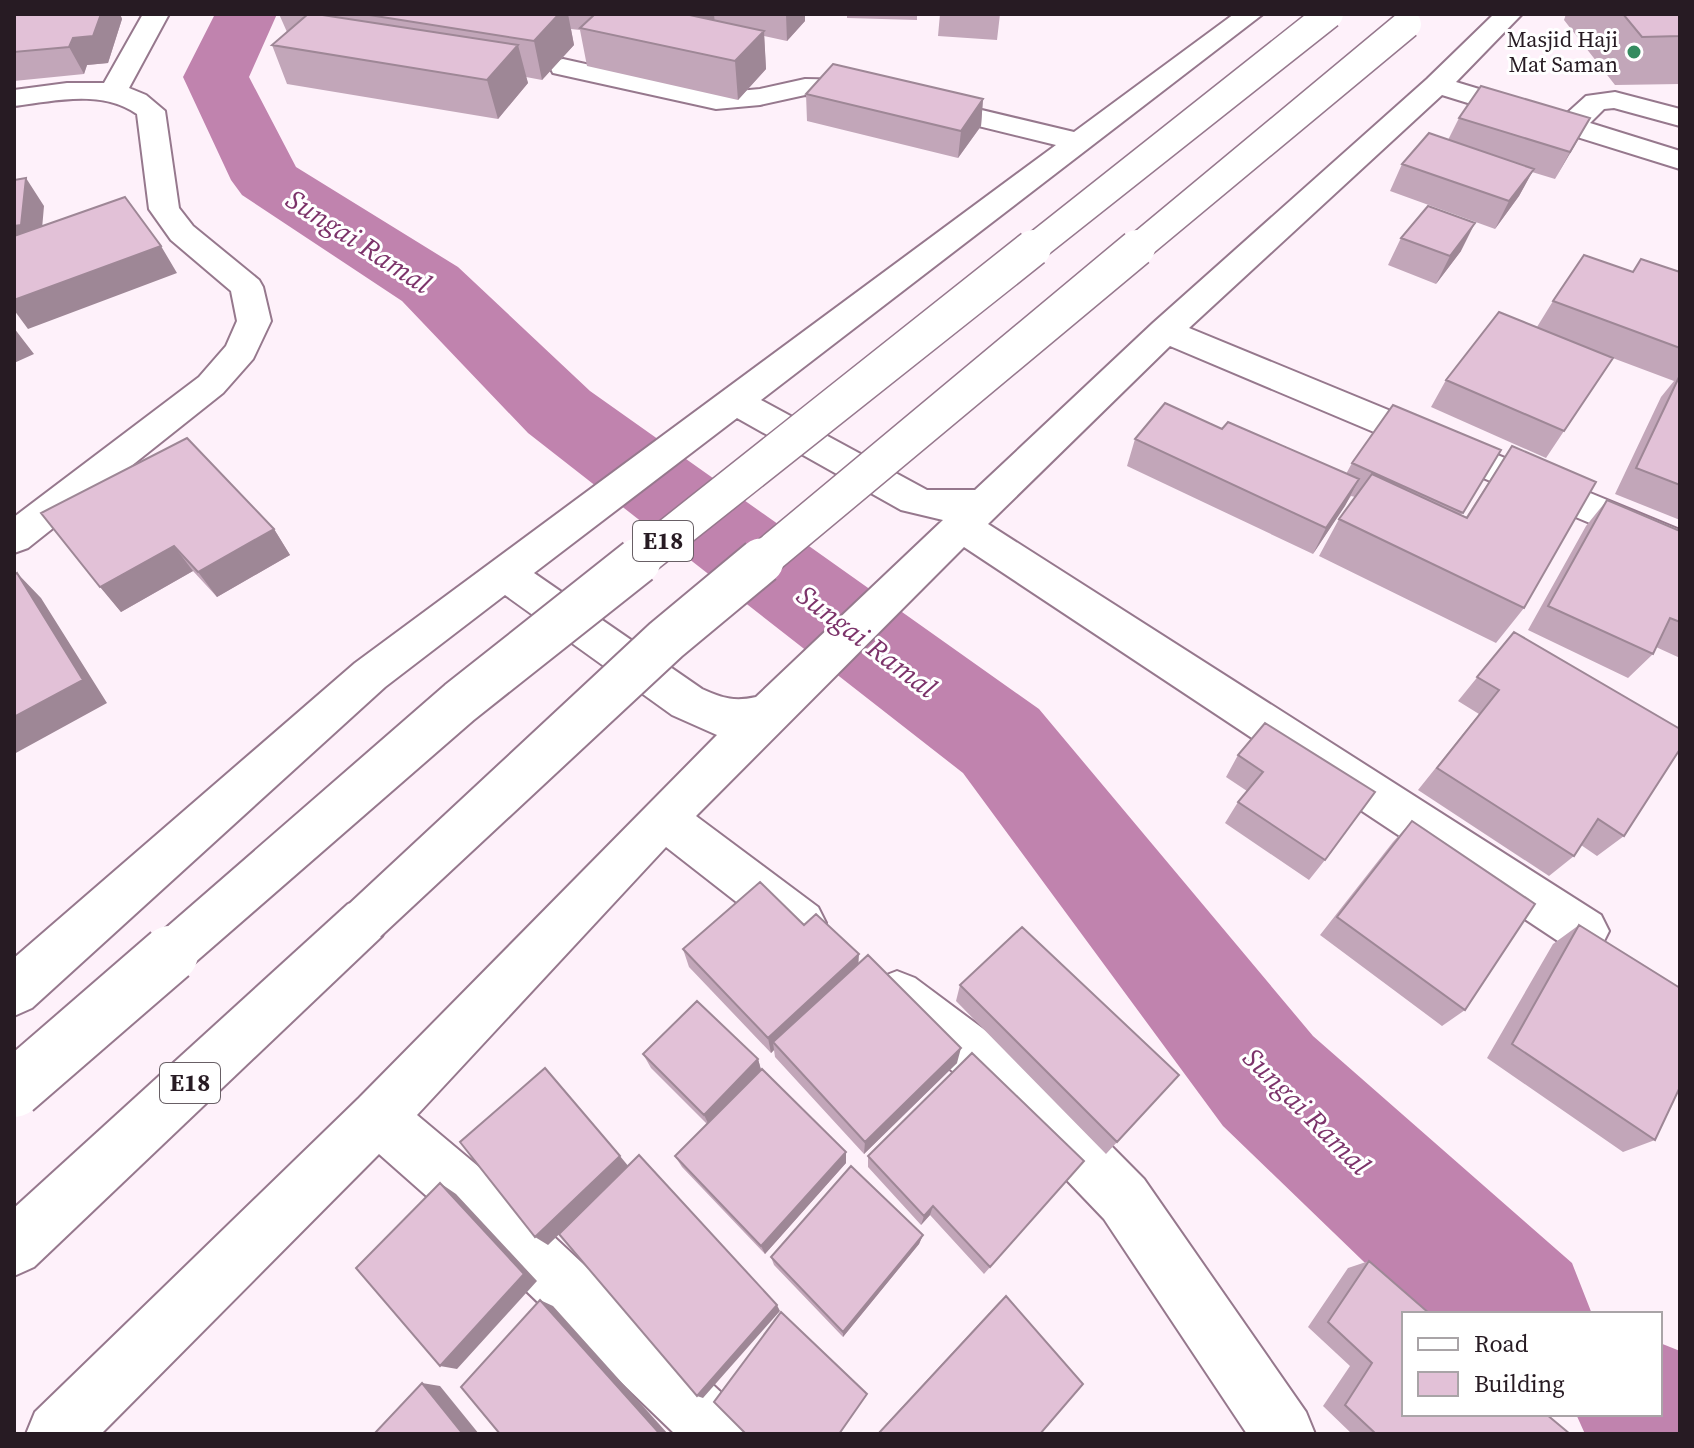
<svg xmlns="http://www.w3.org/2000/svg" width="1694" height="1448" font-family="'Source Serif 4',serif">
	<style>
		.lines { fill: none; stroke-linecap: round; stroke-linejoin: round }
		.river { fill: #c083ae; fill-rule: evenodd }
		.minor-casing { stroke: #96788d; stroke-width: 4 }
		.highway-casing { stroke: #96788d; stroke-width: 4 }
		.minor { fill: #fff; fill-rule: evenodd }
		.highway { fill: #fff; fill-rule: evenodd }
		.highway-bridge-far3-casing { stroke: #96788d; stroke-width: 31; stroke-linecap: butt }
		.highway-bridge-far2-casing { stroke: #96788d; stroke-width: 39; stroke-linecap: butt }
		.highway-bridge-far1-casing { stroke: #96788d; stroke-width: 49; stroke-linecap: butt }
		.highway-bridge-casing { stroke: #96788d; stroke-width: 60; stroke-linecap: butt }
		.highway-bridge-far3 { stroke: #fff; stroke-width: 28 }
		.highway-bridge-far2 { stroke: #fff; stroke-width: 36 }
		.highway-bridge-far1 { stroke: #fff; stroke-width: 45 }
		.highway-bridge { stroke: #fff; stroke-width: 56 }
		.wall { fill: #c2a6b9 }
		.shaded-wall { fill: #9e8796 }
		.building { fill: #e2c1d7; stroke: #9e8796; stroke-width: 2 }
		.poi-dot { fill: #348b5f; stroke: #fff; stroke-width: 3 }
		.labels { text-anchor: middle; stroke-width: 6; stroke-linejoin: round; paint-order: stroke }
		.far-poi-label { font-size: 22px; fill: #271b23; stroke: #fff; text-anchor: end }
		.shield { fill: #fff; stroke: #685f65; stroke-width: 2 }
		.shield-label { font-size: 24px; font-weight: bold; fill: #271b23 }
		.water-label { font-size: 28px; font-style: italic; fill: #7c336a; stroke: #fff }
	</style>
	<rect width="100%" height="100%" fill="#fef1fa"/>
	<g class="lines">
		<path class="river" d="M215,14H277L249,77L296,167L458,267L590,391L1039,709L1313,1036L1572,1263L1592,1314H1418L1223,1126L963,773L528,433L402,301L242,195L231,180L183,77Z
			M1660,1343L1680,1351V1434H1585L1576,1414H1660Z"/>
		<g class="minor-casing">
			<path id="minor" d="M143,14H169L129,88L146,95L165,111L179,208L193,226L259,280L263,287L271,321L253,359L223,393L28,548L14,553V517L199,377L226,346L237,321L231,291L171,240L149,209L137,114C101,89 55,101 14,106V90L67,83H104Z
				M1234,14H1263L761,400L927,490H975L1153,323L1427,79L1494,14H1522L1456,82L1565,115L1586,96L1615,92L1680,109V126L1614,108L1604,109L1590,123L1680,151V169L1442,95L1189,328L1680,530V561L1170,346L988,524L1601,915L1609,931L1601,947L1584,954L1567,947L964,547L696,816L818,907L826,923L818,939L801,946L784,939L666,847L417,1115L479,1167L742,1412L751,1434H675L439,1207L379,1154L101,1434H26L35,1412L359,1098L717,735L672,715L505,595L385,687L32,1008L14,1016V958L355,663L1056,145L856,96L805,95L760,105L716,109L553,73L550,67L553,61L563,59L716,93L760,89L805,79L856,80L1074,132ZM737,418L901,510L943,520L756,697C734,702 722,698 702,689L534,573Z
				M897,971L915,978L1029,1063L1144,1179L1306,1412L1315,1434H1247L1104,1219L991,1101L879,1014L871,996L879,978Z"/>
		</g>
		<g class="highway-casing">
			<path id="highway" d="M365,897L382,904L390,920L382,936L34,1267L14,1276V1208L348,904Z"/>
		</g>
		<use href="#minor" class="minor"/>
		<use href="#highway" class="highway"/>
		<g class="highway-bridge-far3-casing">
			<path id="highway-bridge-far3" d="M1031,250L1329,14
				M1135,250L1407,24"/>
		</g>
		<g class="highway-bridge-far2-casing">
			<path id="highway-bridge-far2" d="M636,563L1033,248
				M759,563L1137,248"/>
		</g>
		<g class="highway-bridge-far1-casing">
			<path id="highway-bridge-far1" d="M365,920L666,640L761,561
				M168,956L460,702L638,561"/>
		</g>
		<g class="highway-bridge-casing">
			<path id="highway-bridge" d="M14,1089L170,954"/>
		</g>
		<use href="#highway-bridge-far3" class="highway-bridge-far3"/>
		<use href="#highway-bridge-far2" class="highway-bridge-far2"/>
		<use href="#highway-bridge-far1" class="highway-bridge-far1"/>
		<use href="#highway-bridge" class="highway-bridge"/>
	</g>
	<path class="wall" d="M14,14H120L122,19L108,63L87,65L84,74L14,81Z
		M279,14H805V21L787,41L764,36L766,69L738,100L587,66L580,30L571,29L574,45L542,80L526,77L528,83L498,119L287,84L272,45L287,32Z
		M847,14H917V20L847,18Z
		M940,14H1000L997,40L938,36Z
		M1566,14H1680V84L1615,85L1564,20Z
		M806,94L983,99L981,126L958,158L807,121Z
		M1459,118H1590L1555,179L1532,172L1519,196L1495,229L1390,191L1402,164L1448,140Z
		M1401,238L1461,251L1436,284L1388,265Z
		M1632,272H1680V520L1615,494L1661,397L1674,381L1610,357L1564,431L1546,458L1431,407L1446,380L1537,327L1553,301Z
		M1222,429L1346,474L1352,463L1501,450L1461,515L1466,517L1512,446L1524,608L1496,643L1319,556L1339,519L1355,497L1351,496L1313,554L1127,466L1135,439Z
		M1607,500L1680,531V658L1656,647L1653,654L1628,678L1528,630L1586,526Z
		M41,513L274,529L290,555L217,597L193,571L121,612Z
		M1514,632L1624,836L1597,856L1581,845L1574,856L1549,876L1418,790L1479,714L1458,701Z
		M1265,723L1325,860L1309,880L1225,823L1238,802L1247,791L1226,777L1238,755Z
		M1412,821L1465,1010L1442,1026L1320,935L1393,842Z
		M804,925L858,964L957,1063L864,1154L775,1057L774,1050L771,1053L689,967L683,949Z
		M1579,925L1655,1140L1623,1152L1487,1058L1553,944Z
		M960,985L1179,1075L1106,1154L956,1001Z
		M643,1054L758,1059L761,1070L846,1163L765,1254L682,1167L675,1156L707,1124L651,1068Z
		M868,1156L1084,1161L984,1274L930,1215L921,1225L868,1167Z
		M923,1235L919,1244L843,1337L774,1265L771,1257Z
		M1369,1261L1570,1434H1352L1323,1406L1350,1366L1308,1327L1348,1268Z
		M1006,1296L1040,1434H877L999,1302Z"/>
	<path class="shaded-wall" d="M101,14H120L122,19L108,63L87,65L84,74L69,47L73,38Z
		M559,14H568L574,45L542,80L534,41Z
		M685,14H714L715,25L689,52Z
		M786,14H805V21L787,41Z
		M764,31L766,69L738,100L735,61Z
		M518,45L528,83L498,119L487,80Z
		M983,99L981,126L958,158L961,131Z
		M1590,118L1575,145L1555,179L1570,152Z
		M1534,169L1519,196L1495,229L1509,201Z
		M26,178L44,206L40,252L14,257V226Z
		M1475,223L1461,251L1436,284L1450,256Z
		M161,246L177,273L28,329L14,310V300Z
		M14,328L34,354L14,363Z
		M1359,479L1345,506L1313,554L1326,528Z
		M274,529L290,555L217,597L198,572Z
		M174,546L193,571L121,612L100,587Z
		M17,573L41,598L107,703L14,754Z
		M859,954L858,971L773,1042L774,1050L771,1053L768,1038Z
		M961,1048L957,1063L864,1154L865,1142Z
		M758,1059L762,1073L710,1127L704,1115Z
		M846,1152V1163L765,1254L761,1246Z
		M620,1156L629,1167L548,1245L535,1237Z
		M440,1183L456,1194L537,1281L457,1369L440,1366Z
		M933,1206L930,1215L921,1225L924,1216Z
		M923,1235L919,1244L843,1337V1332Z
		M540,1300L553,1306L668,1434H660Z
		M777,1305L780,1311L703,1398L697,1396Z
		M422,1383L440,1386L479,1434H463Z"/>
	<path class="building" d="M14,14H101L93,36L73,38L69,47L14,52Z
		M308,14H316L518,45L487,80L272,45Z
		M363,14H559L534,41Z
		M595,14H685L764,31L735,61L580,28Z
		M1623,14H1680V36L1642,37Z
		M833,64L983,99L961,131L806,94Z
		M1481,86L1590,118L1570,152L1459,118Z
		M1429,133L1534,169L1509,201L1402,164Z
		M26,178L21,225L14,226V180Z
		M125,197L161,246L14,300V236Z
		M1428,206L1475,223L1450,256L1401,238Z
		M1584,255L1633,272L1641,259L1680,272V348L1553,301Z
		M1499,312L1613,358L1564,431L1446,380Z
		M1680,375V485L1636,468Z
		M1165,403L1222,429L1228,422L1359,479L1326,528L1135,439Z
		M1393,405L1501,450L1463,513L1352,463Z
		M187,438L274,529L198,572L174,546L100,587L41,513Z
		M1512,446L1596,482L1524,608L1339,519L1372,474L1467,518Z
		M1607,500L1680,531V622L1670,618L1653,654L1548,606Z
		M17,573L83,680L14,717V575Z
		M1514,632L1680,729V749L1624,836L1598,819L1574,856L1437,768L1499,690L1477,677Z
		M1265,723L1375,792L1325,860L1238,802L1263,772L1238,755Z
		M1412,821L1535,904L1465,1010L1337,917Z
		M760,882L804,925L816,914L859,954L768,1038L683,949Z
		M1579,925L1680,988V1087L1655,1140L1512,1044Z
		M1022,927L1179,1075L1117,1142L960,985Z
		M868,955L961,1048L865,1142L773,1042Z
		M697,1001L758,1059L704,1115L643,1054Z
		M972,1053L1084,1161L990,1267L933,1206L924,1216L868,1156Z
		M545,1068L620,1156L535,1237L460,1142Z
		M762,1069L846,1152L761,1246L675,1156Z
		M639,1155L777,1305L697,1396L559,1234Z
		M851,1166L923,1235L843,1332L771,1257Z
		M440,1183L524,1274L440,1366L356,1268Z
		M1369,1261L1430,1314H1404V1414H1546L1570,1434H1376L1345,1405L1372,1363L1328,1322Z
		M1006,1296L1083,1384L1040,1434H878Z
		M540,1300L660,1434H500L461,1387Z
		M781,1312L867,1394L839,1434H746L714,1402Z
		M422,1383L463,1434H374Z"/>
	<circle class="poi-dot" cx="1634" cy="52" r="8"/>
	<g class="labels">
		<g class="far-poi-label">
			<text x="1618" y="47">Masjid Haji<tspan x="1618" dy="25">Mat Saman</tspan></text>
		</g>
		<g class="shield">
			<rect x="633" y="521" width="60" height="40" rx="6"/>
			<rect x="160" y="1063" width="60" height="40" rx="6"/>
		</g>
		<g class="shield-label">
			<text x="663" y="549">E18</text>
			<text x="190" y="1091">E18</text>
		</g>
		<g class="water-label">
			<text transform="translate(359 241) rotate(33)" y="10">Sungai Ramal</text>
			<text transform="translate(867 641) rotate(37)" y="10">Sungai Ramal</text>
			<text transform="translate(1307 1111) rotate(45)" y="10">Sungai Ramal</text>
		</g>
	</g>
	<rect width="1694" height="1448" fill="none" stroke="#271b23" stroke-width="32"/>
	<rect x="1402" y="1312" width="260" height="104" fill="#ffffff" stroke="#a9a4a7" stroke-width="2"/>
	<rect x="1418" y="1338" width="40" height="12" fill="#ffffff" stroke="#a9a4a7" stroke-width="2"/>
	<text x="1474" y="1352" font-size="24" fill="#271b23">Road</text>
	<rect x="1418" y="1372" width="40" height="24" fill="#e2c1d7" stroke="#a9a4a7" stroke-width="2"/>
	<text x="1474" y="1392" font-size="24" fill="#271b23">Building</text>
</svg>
